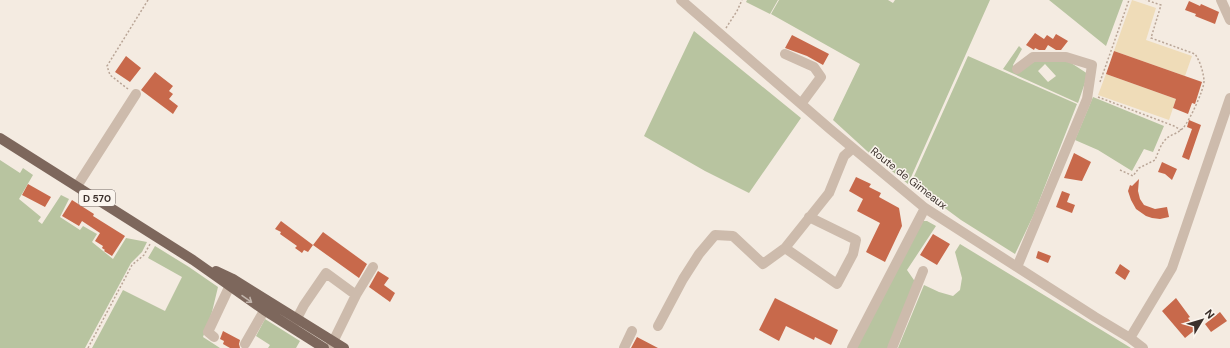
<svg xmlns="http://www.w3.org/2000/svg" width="1230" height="348" font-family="'DM Sans',sans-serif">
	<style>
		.green { fill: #b8c4a0; fill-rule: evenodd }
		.sand { fill: #efdcb8 }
		.building { fill: #c8694b }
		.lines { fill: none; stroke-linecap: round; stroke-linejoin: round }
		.path { stroke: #b9a596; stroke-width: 1.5; stroke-dasharray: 2 2; stroke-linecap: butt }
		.minor { stroke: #cdbbac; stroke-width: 10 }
		.major { stroke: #7d675c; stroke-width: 10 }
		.oneway { stroke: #c2b5ac }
		.labels { text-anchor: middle; stroke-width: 3; stroke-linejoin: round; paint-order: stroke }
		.shield { fill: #fbf5ee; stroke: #756b66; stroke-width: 1 }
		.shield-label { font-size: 10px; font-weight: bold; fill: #3b302b }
		.street-label { font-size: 11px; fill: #3b302b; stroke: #fbf5ee }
	</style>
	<rect width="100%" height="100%" fill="#f4ebe1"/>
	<path class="green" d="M747,0H778L770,14L746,2Z
		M779,0H888L893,3L895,0H990L908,184L867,151L833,120L860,64L771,14Z
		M1049,0H1123L1106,46Z
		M694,31L801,118L749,193L705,171L644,136Z
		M1019,46L1022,49L1013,65L1015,69L1033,61L1065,59L1088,74L1078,103L1003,69ZM1045,64L1056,76L1048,82L1038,71Z
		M968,56L1077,104L1034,214L1015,254L961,220L911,183Z
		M1093,97L1164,126L1153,152L1144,149L1132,171L1098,150L1075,140Z
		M0,160L20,173L23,168L33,175L19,199L41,217L38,221L42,224L61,195L69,199L60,217L80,230L83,226L97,234L92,242L113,259L126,238L147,242L142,252L131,263L85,348H0Z
		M923,221H927L936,226L907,270L916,283L889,348H856Z
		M960,244L1131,348H898L924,285L939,292L953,296L960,290L962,278L955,252Z
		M155,246L189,267L218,287L212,312L203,337L220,348H92L123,290L165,311L182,277L148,258Z
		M265,319L300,341L296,348H268L270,345L256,336Z"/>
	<path class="sand" d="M1132,0L1156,8L1146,40L1192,56L1185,76L1114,51Z
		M1106,74L1176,99L1169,120L1098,95Z"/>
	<path class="building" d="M1189,1L1200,6L1201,4L1219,12L1215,24L1195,16L1196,14L1185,10Z
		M1035,33L1044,39L1047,35L1053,39L1056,34L1068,41L1061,50H1056L1048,45L1045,50H1039L1035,48L1034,50L1026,45Z
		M792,35L829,54L823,65L807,56L785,48Z
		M1114,51L1202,82L1195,104L1192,103L1188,114L1173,108L1176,99L1106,74Z
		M126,56L141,68L130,82L115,72Z
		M155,72L173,86L169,91L173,94L169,99L178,106L173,114L141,90Z
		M1189,120L1201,125L1189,160L1182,157L1192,129L1187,127Z
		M1074,153L1091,162L1082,181L1064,178Z
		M1162,162L1177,169L1172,180L1165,174L1158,172Z
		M856,177L871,184L869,187L881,193L879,197L899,208L902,226L885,262L866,252L880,223L857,211L863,199L849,191Z
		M1139,179L1138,191L1140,199L1144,205L1155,209L1167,207L1169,217L1160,219L1152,218L1146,216L1136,209L1131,200L1128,191L1130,185L1132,186Z
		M28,184L51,197L45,207L22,195Z
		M1062,191L1070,194L1067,202L1075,205L1072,213L1056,207Z
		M72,200L94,214L93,216L125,236L112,256L104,251L105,250L102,248L103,246L95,241L100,233L82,221L79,226L62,216Z
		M281,221L313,245L323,232L367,264L359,278L313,245L308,252L304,250L302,253L295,248L297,246L280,234L281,232L275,229Z
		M933,234L950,244L937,265L920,255Z
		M1038,251L1051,256L1048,263L1036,258Z
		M1120,264L1130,271L1125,280L1115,273Z
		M378,271L389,278L384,285L395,293L390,302L369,287Z
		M775,298L838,330L831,345L815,337L814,340L786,326L779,341L759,330Z
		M1176,298L1190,317L1188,318L1196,329L1185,338L1162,311Z
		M1220,312L1227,321L1211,332L1205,324Z
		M223,331L240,340L239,344L240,348H230L223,344L224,341L220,339Z
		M637,337L658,348H631Z"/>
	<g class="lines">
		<path class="path" d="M726,28L737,11L742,0
			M1100,82L1129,0
			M128,89L110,75L107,66L148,0
			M1098,97L1174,126L1181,130
			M1120,170L1133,176L1139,168L1155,160C1158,153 1161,143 1167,138C1172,134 1179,133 1183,128C1189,122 1205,88 1204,80C1203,71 1200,61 1195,54L1151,38L1161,5L1146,0
			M88,348L132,265L144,255L150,244"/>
		<path class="minor" d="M681,0L830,129L925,208L1095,317L1130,338L1143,348
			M1221,0L1230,20
			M785,54L814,67L821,77L801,104
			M1017,69L1033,57H1066L1092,65L1087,99L1017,267
			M77,186L136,94
			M785,248L837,284L853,254L856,240L809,217
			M293,326L304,305L326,273L356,295L373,267
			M658,326L683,279L699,254L715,235L733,236L763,264L785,248L829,193L844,156L853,148
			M214,337L208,332L233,279
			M1130,338L1172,268L1230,98
			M245,344L268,304
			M330,348L356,295
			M624,348L632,331
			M852,348L925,208
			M892,348L923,271"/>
		<path class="major" d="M0,138L193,260L264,310L324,348
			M216,271L233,279L344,348"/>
	</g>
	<defs><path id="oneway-shaft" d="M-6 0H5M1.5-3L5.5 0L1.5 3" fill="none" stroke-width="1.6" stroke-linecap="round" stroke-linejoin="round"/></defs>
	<use class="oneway" href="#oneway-shaft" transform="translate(247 299) rotate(35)"/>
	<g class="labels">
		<rect class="shield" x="79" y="190" width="36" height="16" rx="3"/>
		<g class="shield-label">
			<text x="97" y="202">D 570</text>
		</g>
		<g class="street-label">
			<text transform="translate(909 178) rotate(38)" y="4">Route de Gimeaux</text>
		</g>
	</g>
	<g transform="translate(1202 320) rotate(52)" stroke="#fbf5ee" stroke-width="3" paint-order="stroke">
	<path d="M0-3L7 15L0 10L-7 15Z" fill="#3b302b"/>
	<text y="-6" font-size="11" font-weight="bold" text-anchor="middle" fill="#3b302b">N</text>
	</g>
</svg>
